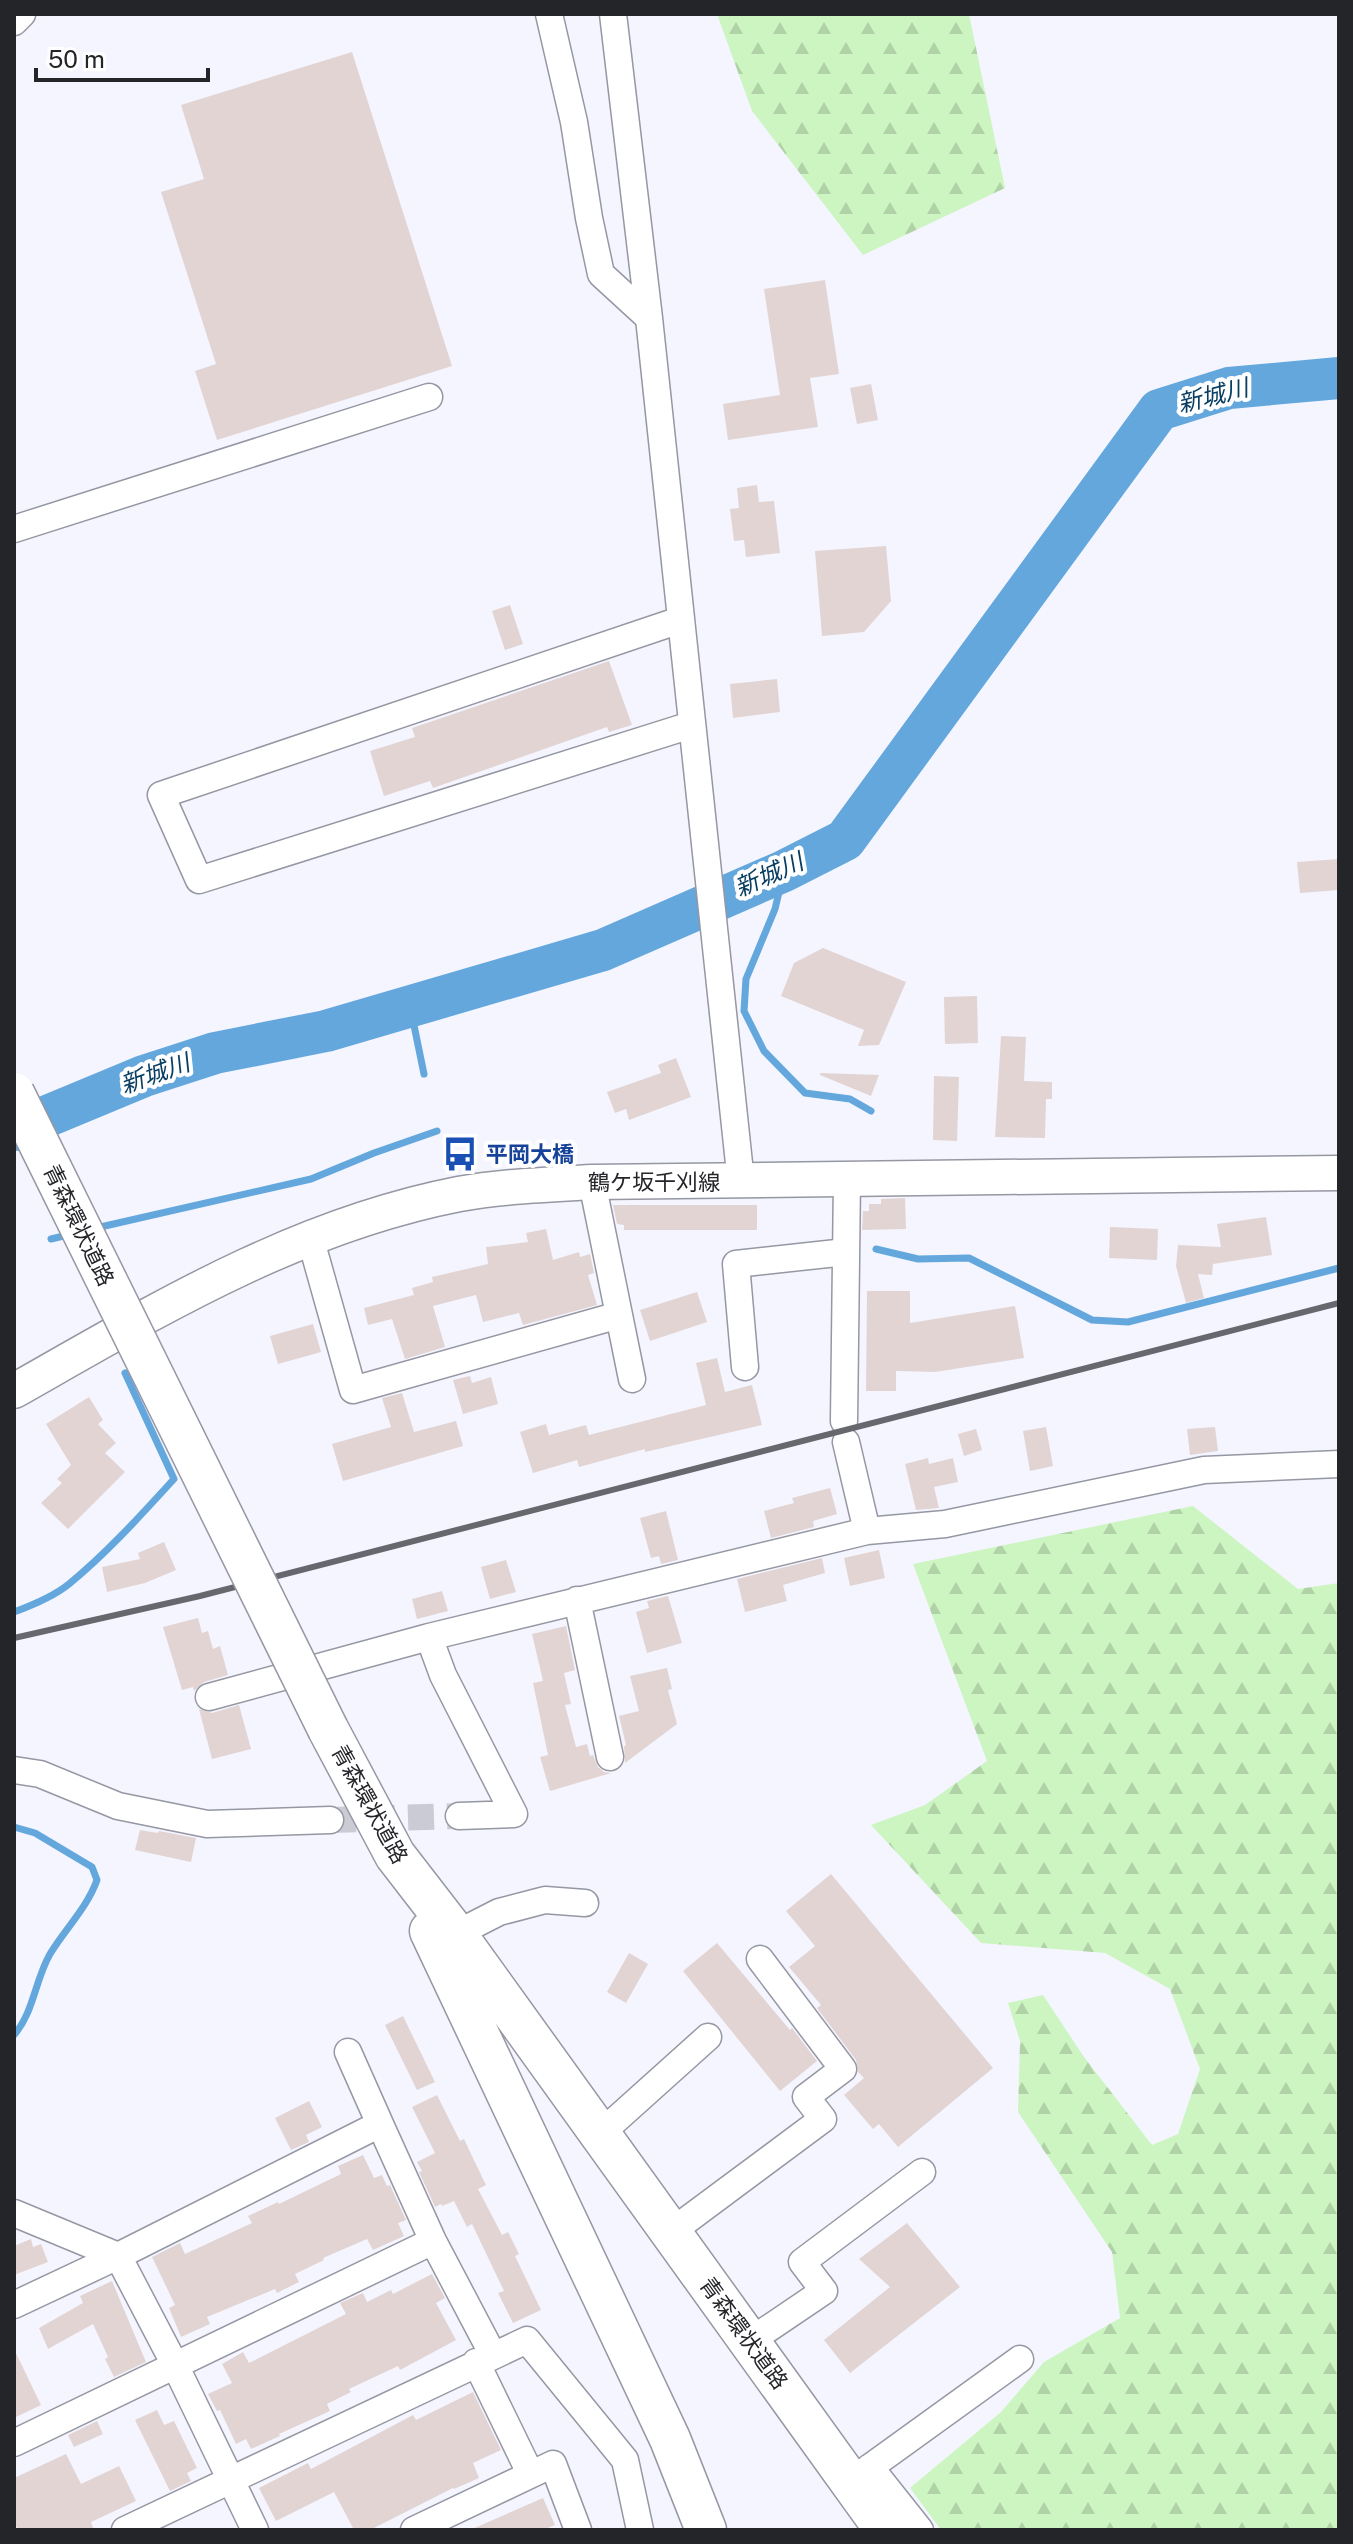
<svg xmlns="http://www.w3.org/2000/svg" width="1353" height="2544" font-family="'Public Sans','Noto Sans JP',sans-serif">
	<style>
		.forest { fill: url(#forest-firs) }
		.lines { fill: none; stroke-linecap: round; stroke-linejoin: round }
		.stream { stroke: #63a7dd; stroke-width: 7 }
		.river { stroke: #63a7dd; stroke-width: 42 }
		.building { fill: #e2d4d3 }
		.minor-tunnel { stroke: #cacbd4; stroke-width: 26; stroke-dasharray: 26 13; stroke-linecap: butt }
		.minor-casing { stroke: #9597a2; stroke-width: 29 }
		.major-casing { stroke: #9597a2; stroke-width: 37 }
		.highway-casing { stroke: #9597a2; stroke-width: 43 }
		.minor { stroke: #fff; stroke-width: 26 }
		.major { stroke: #fff; stroke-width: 34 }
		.highway { stroke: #fff; stroke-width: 40 }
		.rail { stroke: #67686e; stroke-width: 6 }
		.highway-bridge-casing { stroke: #9597a2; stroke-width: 43; stroke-linecap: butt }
		.highway-bridge { stroke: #fff; stroke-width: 40 }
		.labels { text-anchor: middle; stroke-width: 8; stroke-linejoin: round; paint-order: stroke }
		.transit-label { font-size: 22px; font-weight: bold; fill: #164399; stroke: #fff; text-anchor: start }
		.street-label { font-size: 22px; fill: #242529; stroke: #fff }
		.water-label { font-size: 24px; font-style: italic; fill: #083e62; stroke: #fff }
	</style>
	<defs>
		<pattern id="forest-firs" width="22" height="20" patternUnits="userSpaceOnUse" patternTransform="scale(2)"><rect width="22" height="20" fill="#cdf5c1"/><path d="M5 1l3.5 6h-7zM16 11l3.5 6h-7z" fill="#b0d2a6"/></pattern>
	</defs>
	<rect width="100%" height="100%" fill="#f4f5ff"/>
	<path class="forest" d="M717,14H969L1005,188L863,255L752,111Z
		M1193,1506L1298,1589L1339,1583V2530H941L910,2488L1001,2412L1044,2362L1120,2318L1112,2252L1018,2112L1020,2041L1008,2003L1043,1995L1084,2057L1152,2145L1178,2134L1200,2069L1170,1989L1105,1953L981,1943L871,1825L925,1805L987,1761L913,1564Z"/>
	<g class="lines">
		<path class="stream" d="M784,871L775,909L746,979L744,1011L764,1051L805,1093L850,1099L871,1111
			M410,1006L424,1074
			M96,1228L311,1179L374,1153L437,1131
			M51,1239L72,1234
			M876,1249L918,1259L969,1258L1092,1320L1128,1322L1339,1268
			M14,1612C33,1605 53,1597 69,1584C107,1553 141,1515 174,1479L125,1373
			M14,1827L35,1833L92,1867L97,1880C87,1908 65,1929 50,1954C35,1980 34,2012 14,2035"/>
		<path class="river" d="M14,1130L144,1076L215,1053L326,1031L603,950L784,871L845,840L1159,410L1229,388L1339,378"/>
	</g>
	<path class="building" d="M352,52L452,366L217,440L195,371L216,364L161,192L204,179L181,105Z
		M825,280L839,374L810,378L818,427L728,440L723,404L780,395L764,289Z
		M871,384L878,420L857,424L850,388Z
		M757,485L759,502L774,501L780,553L746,557L744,540L734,541L730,509L739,508L737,488Z
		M886,546L891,601L864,632L822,636L815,551Z
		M510,605L523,644L505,650L492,611Z
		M609,661L632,725L609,732L607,727L433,788L430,781L384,796L370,751L415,737L412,728Z
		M777,679L780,712L733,718L730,684Z
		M1339,859V890L1300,893L1297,862Z
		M823,948L906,982L879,1045L858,1046L864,1030L781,996L794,963Z
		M977,996L978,1043L945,1044L944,997Z
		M1001,1036L1026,1037L1024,1081L1052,1082V1099H1046L1045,1138L995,1137Z
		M676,1058L691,1097L629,1120L626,1109L615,1113L607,1092L661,1073L658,1065Z
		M820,1073L879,1075L871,1096L820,1075Z
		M934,1076L959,1077L957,1141L933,1140Z
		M905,1198L906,1229L862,1230L863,1211H869V1204H881V1199Z
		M613,1205H757V1230H624V1225L617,1224Z
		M1266,1217L1272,1255L1213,1264L1212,1275L1198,1274L1204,1298L1186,1303L1176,1266L1178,1245L1221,1247L1217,1224Z
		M1110,1227L1158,1229L1157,1260L1109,1258Z
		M546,1229L553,1260L579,1252L580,1257L590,1254L594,1273L588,1275L597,1305L523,1325L519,1313L483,1322L476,1295L433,1306L445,1347L405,1359L392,1319L368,1325L364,1308L414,1295L412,1288L433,1282L432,1277L488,1264L486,1247L528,1242L526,1233Z
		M867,1291H910V1323L1015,1306L1024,1358L935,1372L896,1371V1391H866Z
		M697,1292L707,1322L650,1341L640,1310Z
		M313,1324L321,1352L278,1364L270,1336Z
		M717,1358L725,1392L752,1385L762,1425L645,1452V1449L579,1467L577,1460L533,1473L520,1432L546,1424L549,1435L586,1425L589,1435L706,1405L696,1363Z
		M470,1376L472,1383L491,1377L498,1404L463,1414L453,1380Z
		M402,1393L414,1432L456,1421L463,1446L343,1481L332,1444L391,1427L382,1398Z
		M89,1397L103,1420L98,1424L116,1443L105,1453L125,1472L68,1529L41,1503L62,1483L57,1479L71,1465L46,1424Z
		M1046,1427L1053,1466L1030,1471L1023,1431Z
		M1215,1427L1218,1451L1190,1455L1187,1429Z
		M976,1429L982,1450L964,1456L958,1434Z
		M928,1458L929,1464L953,1458L958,1482L934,1487L939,1508L916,1510L905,1464Z
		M830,1488L837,1514L813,1521L814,1527L771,1538L764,1511L794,1503L792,1498Z
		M666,1511L678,1560L661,1564L659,1556L651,1558L640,1518Z
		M164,1542L176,1570L145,1583L107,1592L102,1567L140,1559L138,1553Z
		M879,1550L885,1578L850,1586L844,1558Z
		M822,1558L825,1573L783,1585L787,1601L745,1612L737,1579Z
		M506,1560L516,1592L490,1599L481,1567Z
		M442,1591L448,1611L417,1619L412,1599Z
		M668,1596L682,1643L647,1653L636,1612L649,1608L647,1601Z
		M198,1618L202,1633L208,1631L213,1649L220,1646L228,1675L204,1682L194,1691L193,1687L182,1690L163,1627Z
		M566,1626L575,1670L564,1673L571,1704L565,1705L576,1747L587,1744L590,1756L593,1755L598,1767L604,1772L611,1773L550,1791L540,1757L548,1755L533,1683L543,1681L532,1634Z
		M667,1668L672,1689L668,1690L677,1724L625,1763L624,1746L626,1745L619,1716L639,1711L630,1676Z
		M239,1705L251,1749L212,1759L199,1709L212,1713Z
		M140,1830L158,1833L159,1831L196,1838L191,1862L135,1850Z
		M831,1874L993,2068L898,2147L879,2124L873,2129L844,2095L864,2078L858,2072L856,2060L817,2008L821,2005L789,1967L815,1946L786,1911Z
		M717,1943L790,2030L792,2028L817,2061L780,2091L683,1971Z
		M629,1953L648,1964L626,2003L607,1992Z
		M403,2016L435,2082L417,2090L385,2025Z
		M437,2095L460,2141L464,2139L471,2154L486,2185L478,2189L502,2235L508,2232L519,2254L515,2256L541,2310L513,2323L498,2293L504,2291L472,2224L467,2227L454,2201L442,2206L441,2204L435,2207L419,2172L422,2171L417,2162L435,2153L412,2107Z
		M309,2101L322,2127L306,2135L309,2142L291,2150L275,2118Z
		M363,2155L374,2178L382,2175L387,2186L390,2185L406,2220L398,2223L404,2236L373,2250L367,2239L323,2258L324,2260L295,2274L299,2282L277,2293L275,2289L207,2317L210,2324L181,2337L169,2308L175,2305L152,2257L180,2243L185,2254L252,2223L248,2216L278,2202L279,2204L341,2174L338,2166Z
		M907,2223L960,2287L850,2373L824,2340L890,2287L859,2259Z
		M31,2239L33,2247L41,2244L48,2262L14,2275V2246Z
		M432,2274L445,2298L436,2303L456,2340L400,2370L398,2366L349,2389L351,2392L327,2404L330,2411L279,2434L280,2436L251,2449L246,2439L236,2444L220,2410L217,2411L208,2394L232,2383L222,2364L243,2352L249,2363L346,2314L340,2303L363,2293L367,2302L391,2290L393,2294Z
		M112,2281L146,2362L114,2377L105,2359L108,2357L93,2324L48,2349L39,2328L83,2303L80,2296Z
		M14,2349L41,2405L14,2418Z
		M473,2392L501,2450L473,2463L479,2478L454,2489L453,2488L370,2530H354L334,2492L276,2521L259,2488L308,2463L311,2469L413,2415L416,2420Z
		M157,2410L164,2425L174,2421L197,2468L187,2473L191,2481L170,2491L135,2420Z
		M97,2421L103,2434L74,2447L68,2435Z
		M66,2454L81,2484L119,2466L136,2501L91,2522L94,2530H18L14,2522V2478Z
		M543,2498L555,2525L543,2530H470Z"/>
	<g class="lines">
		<path class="minor-tunnel" d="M330,1820L459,1816"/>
		<g class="minor-casing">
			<path id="minor" d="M549,14L574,122L589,218L601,274L649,318
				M613,14L649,318L741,1182
				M14,22L22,14
				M14,529L429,397
				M680,620L161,795L199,880L691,725
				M592,1182L632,1379
				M310,1237L353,1390L619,1315
				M745,1367L736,1264L846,1252
				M844,1421L847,1179
				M846,1442L867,1531
				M577,1600L610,1757
				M209,1697L429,1637
				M14,1770L40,1774L118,1806L207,1824L330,1820
				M459,1816L514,1814L443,1675L429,1637L867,1531L945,1524L1204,1470L1339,1464
				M456,1934L499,1912L545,1900L585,1903
				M348,2052L380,2124
				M600,2134L708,2037
				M14,2213L118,2256L175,2365L255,2530
				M671,2232L823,2119L806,2097L843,2069L760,1959
				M14,2305L118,2256L380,2124L433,2241L493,2355
				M750,2341L824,2291L802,2262L922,2172
				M476,2362L530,2473
				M14,2443L433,2241
				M870,2467L920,2530
				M851,2481L1020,2359
				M125,2530L527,2340L625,2460L640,2530
				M414,2530L553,2464L578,2530"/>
		</g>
		<g class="major-casing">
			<path id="major" d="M14,1391C157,1310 295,1226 459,1194C503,1186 547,1185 592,1182L1339,1173"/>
		</g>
		<g class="highway-casing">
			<path id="highway" d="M328,1729L395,1855L456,1934L885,2530
				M430,1931L670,2439L706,2530"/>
		</g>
		<use href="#minor" class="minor"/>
		<use href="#major" class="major"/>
		<use href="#highway" class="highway"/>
		<path class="rail" d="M14,1638L200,1596L1339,1303"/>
		<g class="highway-bridge-casing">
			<path id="highway-bridge" d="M14,1093L328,1729"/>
		</g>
		<use href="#highway-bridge" class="highway-bridge"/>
	</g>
	<defs>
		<g id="bus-bare" transform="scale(2.76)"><path d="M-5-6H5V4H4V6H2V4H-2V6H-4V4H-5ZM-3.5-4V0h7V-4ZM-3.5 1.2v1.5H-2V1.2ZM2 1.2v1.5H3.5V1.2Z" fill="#1a4fb4" stroke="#fff" stroke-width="2.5" paint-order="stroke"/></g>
	</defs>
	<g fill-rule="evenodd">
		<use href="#bus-bare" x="460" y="1154"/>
	</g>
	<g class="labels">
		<g class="transit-label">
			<text x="486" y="1162">平岡大橋</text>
		</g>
		<g class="street-label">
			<text x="654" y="1190">鶴ケ坂千刈線</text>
			<text transform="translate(79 1225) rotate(64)" y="8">青森環状道路</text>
			<text transform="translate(370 1804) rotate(61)" y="8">青森環状道路</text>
			<text transform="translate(744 2333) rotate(54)" y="8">青森環状道路</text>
		</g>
		<g class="water-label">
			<text transform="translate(1213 396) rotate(-14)" y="8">新城川</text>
			<text transform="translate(769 875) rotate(-24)" y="8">新城川</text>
			<text transform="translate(155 1074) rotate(-20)" y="8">新城川</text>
		</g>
	</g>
	<rect width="1353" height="2544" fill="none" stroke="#242529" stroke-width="32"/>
	<path d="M36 68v12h172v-12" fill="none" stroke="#242529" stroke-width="4"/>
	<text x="48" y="68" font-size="24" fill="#242529" stroke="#ffffff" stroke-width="6" paint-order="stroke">50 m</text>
</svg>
